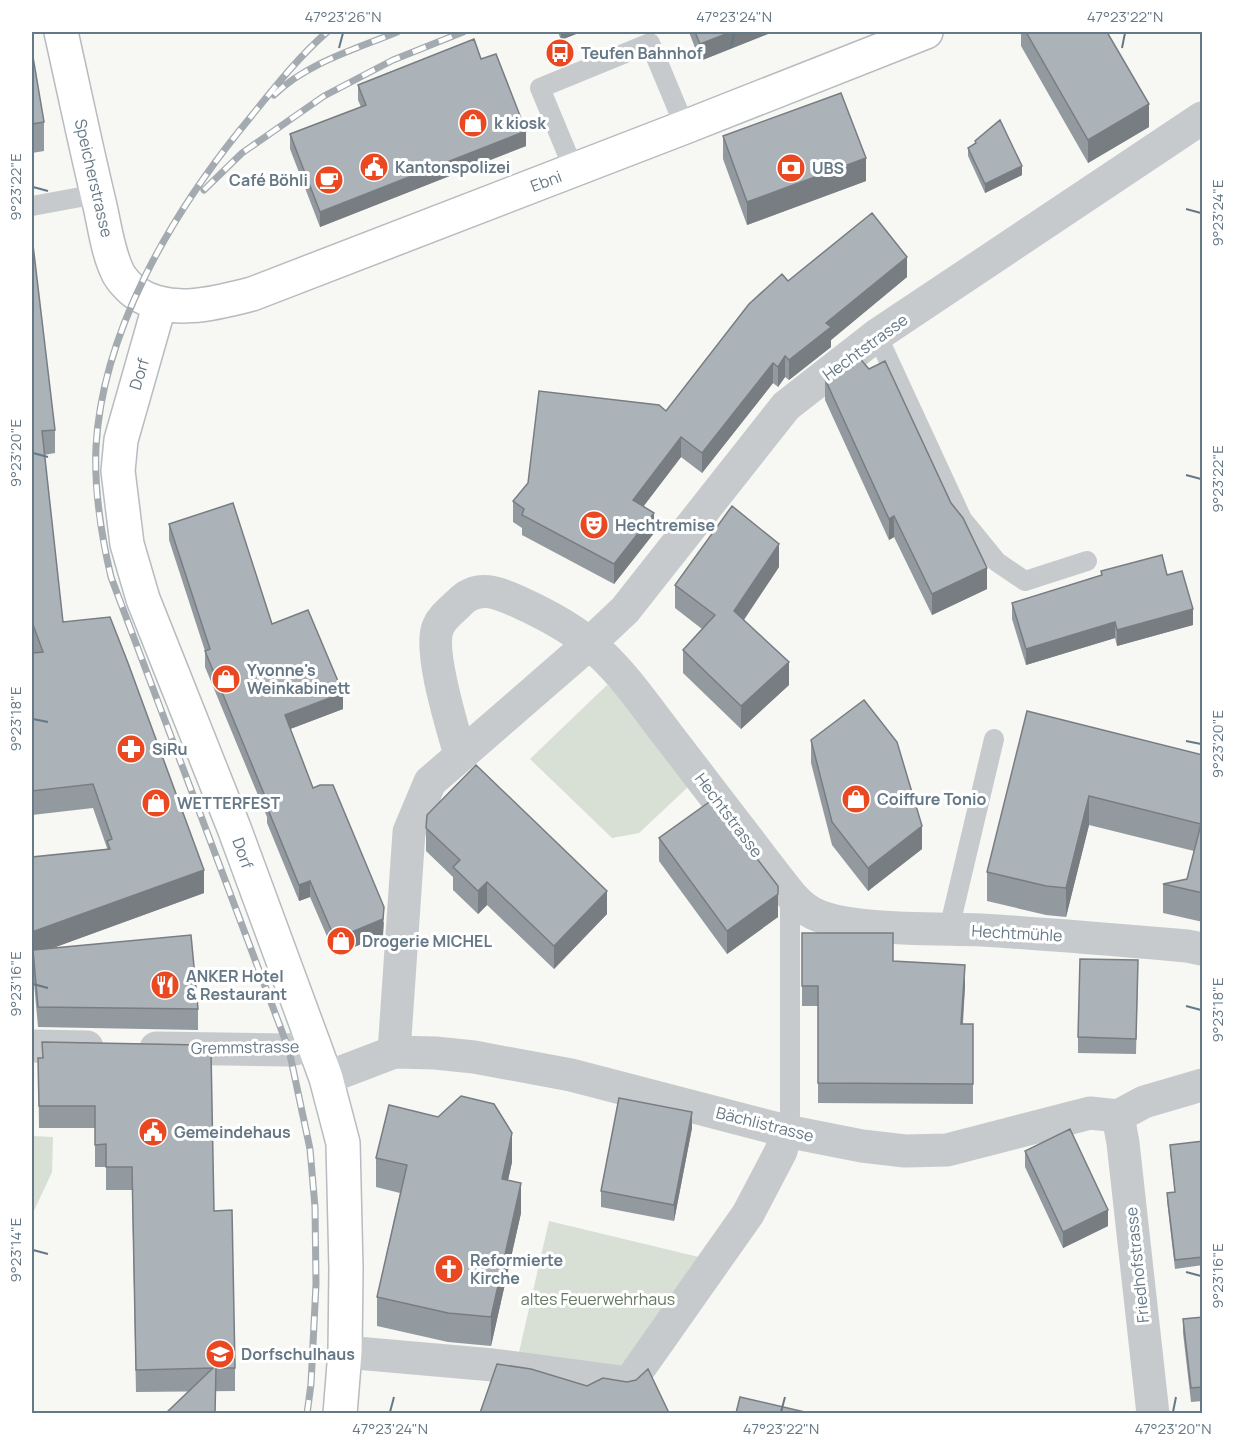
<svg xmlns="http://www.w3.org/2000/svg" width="1234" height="1445" font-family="Manrope,sans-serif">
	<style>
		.green { fill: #d8dfd4 }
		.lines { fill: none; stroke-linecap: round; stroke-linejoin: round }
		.secondary-casing { stroke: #b6bcc0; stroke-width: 36 }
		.lane { stroke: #c7cacd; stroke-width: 20 }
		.street { stroke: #c7cacd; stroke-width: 33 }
		.secondary { stroke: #fff; stroke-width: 33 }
		.rail-casing { stroke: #a4abb0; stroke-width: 7 }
		.rail { stroke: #fff; stroke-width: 4.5; stroke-dasharray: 14; stroke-linecap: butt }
		.wall { fill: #939a9f }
		.shaded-wall { fill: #787d82 }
		.building { fill: #abb3b9; stroke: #787d82; stroke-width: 1.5 }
		.ticks { fill: none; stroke: #657886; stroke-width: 2 }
		.labels { text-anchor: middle; stroke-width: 6; stroke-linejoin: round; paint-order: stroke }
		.poi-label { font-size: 16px; font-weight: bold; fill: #657886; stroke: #fff; text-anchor: start }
		.street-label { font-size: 16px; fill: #657886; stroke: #fff }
		.park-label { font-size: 16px; fill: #667860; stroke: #fff }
		.neatline { fill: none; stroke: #657886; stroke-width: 2 }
		.ticks-label { font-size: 15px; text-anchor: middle; fill: #657886 }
	</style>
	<rect width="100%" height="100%" fill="#f7f7f3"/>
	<path class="green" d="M607,685L618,694L689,786L639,833L612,838L530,759Z
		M32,1136L53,1137L52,1172L32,1215Z
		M549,1221L707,1259L624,1373L517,1361Z"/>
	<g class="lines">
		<g class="secondary-casing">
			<path id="secondary" d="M61,32C74,90 86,148 100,206C105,228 108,253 118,273C121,279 130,289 136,293C170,316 217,303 252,294L685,127L926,32
				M160,303L121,440L118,471L127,544L143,599L234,828L314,1045L326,1078L343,1143L346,1269L345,1352L340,1414"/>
		</g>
		<path class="lane" d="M574,170L540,88L650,43L685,127
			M32,206L97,194
			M877,335L962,519L997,562L1025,581L1087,561
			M949,929L994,739
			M786,1131L790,1115V894"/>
		<path class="street" d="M460,755C453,729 428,651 438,627C442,617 452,610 459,603C478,583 499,593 521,603C545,614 570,627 591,645C621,670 643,703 667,734C701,778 735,823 769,867C781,882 793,901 809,911C841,932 940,928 981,930C1050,934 1118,940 1187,946L1202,949
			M32,1046L87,1047
			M156,1048L289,1050L314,1045
			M394,1052L409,832L430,782L590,643L625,610L786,406L877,335L1202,118
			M326,1078L394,1052L435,1053L474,1057L571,1075L786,1131L862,1146L905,1151L947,1150L1090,1113L1118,1116L1144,1102L1202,1085
			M1118,1116L1123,1143L1153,1414
			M345,1352L493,1365L629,1383L748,1214L781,1151L786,1131"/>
		<use href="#secondary" class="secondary"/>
		<g class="rail-casing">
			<path id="rail" d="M274,95C307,63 356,49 397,32
				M204,190L242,153L324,96L393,60L463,32
				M307,1414L311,1384L316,1284L315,1207L310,1149L289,1050L111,577C101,534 94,492 96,447C102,333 170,217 240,130C268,96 294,61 327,32"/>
		</g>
		<use href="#rail" class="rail"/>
	</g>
	<path class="wall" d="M558,32H581L561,40Z
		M689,32H773L700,61Z
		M1021,32H1107L1149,127L1088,163L1021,46Z
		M32,51L44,122V151L32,153Z
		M481,59L526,146L320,227L290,149V134L361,107L358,100V85Z
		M723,136L866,181L747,225L723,159Z
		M975,141L1022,175L985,193L968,156V148L975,144Z
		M32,245L55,430V453L44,455L63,622L204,893L52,948L198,1009V1030L38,1027L33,971V955L32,956V857L107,850V848L93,808L32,815V653H34L32,646Z
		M907,277L831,340V347L789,380L785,377L778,387L773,383L702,473L681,457L643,507L654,533L614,584L522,535V528L513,522V501L666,411L788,281Z
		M825,379L951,503L987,589L932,615L894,537L889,540L825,400Z
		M169,524L272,624L343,709L290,729L313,788L384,923L383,935L335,955L310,897L299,901L267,823V817L205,667V651L169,540Z
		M779,567L744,620L789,685L741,729L683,673V650L702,629L675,608V585Z
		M1101,571L1167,575L1193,625L1117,646L1115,638L1026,665L1012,619V603L1101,575Z
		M1027,711L1203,755V922L1163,913V884L1187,879L1194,851L1089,825L1066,917L1046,915L987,901V872Z
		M811,740L922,849L868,891L832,845L811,763Z
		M426,828L607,914L554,969L487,905L478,914L453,890V877L426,851Z
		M659,838L778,917L727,954L659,861Z
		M802,933L893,961L965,986L963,1024H973V1104L818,1103V1006H802Z
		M1138,976L1136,1054L1078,1053V1037Z
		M42,1042L214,1211L235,1368V1391L136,1392L132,1190H106V1167H95V1128H39L38,1058H42Z
		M692,1128L674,1221L601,1207V1191Z
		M1203,1141V1265L1175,1269L1167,1201V1193L1175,1192L1170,1153V1145Z
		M1025,1151L1108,1226L1063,1248L1025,1167Z
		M376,1158L512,1162L508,1180L521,1213L491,1346L448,1342L377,1326V1297L400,1193L376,1187Z
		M1203,1317V1401L1191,1402L1183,1333V1319Z"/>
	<path class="shaded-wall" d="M561,32H581L561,40Z
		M731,32H773L700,61V44Z
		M1149,104V127L1088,163V140Z
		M526,131V146L320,227V212Z
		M866,158V181L747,225V202Z
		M1022,166V175L985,193V184Z
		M907,257V277L831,340V347L789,380V360L826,323Z
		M785,356V377L778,387V367Z
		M773,363V383L702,473V453Z
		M681,437V457L633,520V500Z
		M654,513V533L614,584V564Z
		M894,516V537L889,540V519Z
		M779,544V567L734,634V611Z
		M987,568V589L932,615V594Z
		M1193,609V625L1117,646V630Z
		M1115,622V638L1026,665V649Z
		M789,662V685L741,729V706Z
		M343,693V709L285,731V715Z
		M1089,796V825L1066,917V888Z
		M922,826V849L868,891V868Z
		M204,870V893L34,955L33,950V955L32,956V932Z
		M310,881V897L299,901V885Z
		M487,882V905L478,914V891Z
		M607,891V914L554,969V946Z
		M778,894V917L727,954V931Z
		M384,907L383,935L335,955V939Z
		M965,965V986L961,1044V1024Z
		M692,1112V1128L674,1221V1205Z
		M512,1133V1162L502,1208V1179Z
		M521,1183V1213L491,1346V1317Z
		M1108,1210V1226L1063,1248V1232Z"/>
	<path class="building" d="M695,32H731L700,44Z
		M1026,32H1107L1149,104L1088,140Z
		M474,39L481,59L496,54L526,131L320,212L290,134L366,105L358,85Z
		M32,51L44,122L32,124Z
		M841,93L866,158L747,202L723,136Z
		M1000,120L1022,166L985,184L968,148L976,143L975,141Z
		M872,213L907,257L826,323L831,327L789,360L785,356L778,367L773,363L702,453L681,437L633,500L654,513L614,564L522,515L524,509L513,501L528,483L539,391L659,405L666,411L749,304L782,274L788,281Z
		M33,245L55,430L42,431L63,622L110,617L128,663L204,870L32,932V857L110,849L107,841L112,839L93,784L32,791V653L43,652L32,622V245Z
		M856,354L869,369L885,361L951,503L963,518L987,568L932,594L894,516L889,519L825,379Z
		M233,503L272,624L308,610L343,693L285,715L313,788L320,785H333L384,907L383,919L335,939L310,881L299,885L267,807L269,806L205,651L210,649L169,524Z
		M732,506L779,544L734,611L789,662L741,706L683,650L715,615L675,585Z
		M1162,555L1167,575L1182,571L1193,609L1117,630L1115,622L1026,649L1012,603L1102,575L1101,571Z
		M864,700L897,742L922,826L868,868L832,822L811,740Z
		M1027,711L1203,755V893L1163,884L1187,879L1201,824L1089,796L1066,888L1046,886L987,872Z
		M476,765L607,891L554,946L487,882L478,891L453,867L460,860L426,828L427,815Z
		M712,800L778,886V894L727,931L659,838Z
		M802,933H893V961L965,965L961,1024H973V1084L818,1083V986H802Z
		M191,935L198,1009L38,1007L33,950Z
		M1080,959L1138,960L1136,1039L1078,1037Z
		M42,1042L200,1045L201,1052H211L214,1211L232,1210L235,1368H216L215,1413H166L213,1368L136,1370L132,1167H106V1144L95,1145V1106H39L38,1058H43Z
		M461,1096L494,1104L512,1133L502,1179L521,1183L491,1317L448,1313L377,1297L407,1165L376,1158L389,1105L438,1117Z
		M619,1098L692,1112L674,1205L601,1191Z
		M1070,1129L1108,1210L1063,1232L1025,1151Z
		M1203,1141V1257L1175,1260L1167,1193L1175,1192L1170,1145Z
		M1203,1317V1387L1191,1388L1183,1319Z
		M497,1364L531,1369L587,1386L603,1378L627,1382L636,1380L648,1369L669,1413H480Z
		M740,1397L809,1413H736Z"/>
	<path class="ticks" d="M339,48L343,33M731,48L734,33M1122,48L1125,33M33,187L48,191M1186,209L1201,213M33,453L48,457M1186,475L1201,479M33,719L48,722M1186,741L1201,744M33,984L48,988M1186,1006L1201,1010M33,1250L48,1254M1186,1272L1201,1276M390,1412L394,1397M781,1412L785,1397M1173,1412L1176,1397"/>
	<defs>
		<g id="bus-disc" transform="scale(1.5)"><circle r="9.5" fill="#ea4821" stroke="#fff"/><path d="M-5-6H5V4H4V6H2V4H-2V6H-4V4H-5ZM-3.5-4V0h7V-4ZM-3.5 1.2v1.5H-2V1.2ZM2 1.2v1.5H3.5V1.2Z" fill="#fff"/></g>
		<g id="shop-disc" transform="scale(1.5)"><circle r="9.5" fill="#ea4821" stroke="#fff"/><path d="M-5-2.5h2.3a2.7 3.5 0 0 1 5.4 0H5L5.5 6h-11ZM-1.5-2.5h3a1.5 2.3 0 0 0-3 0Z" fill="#fff"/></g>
		<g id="civic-disc" transform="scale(1.5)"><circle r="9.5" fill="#ea4821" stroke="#fff"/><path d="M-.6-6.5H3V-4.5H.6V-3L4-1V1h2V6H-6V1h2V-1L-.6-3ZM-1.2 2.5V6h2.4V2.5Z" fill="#fff"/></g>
		<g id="bank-disc" transform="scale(1.5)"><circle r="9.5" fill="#ea4821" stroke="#fff"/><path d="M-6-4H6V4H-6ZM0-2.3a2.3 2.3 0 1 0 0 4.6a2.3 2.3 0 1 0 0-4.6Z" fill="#fff"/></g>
		<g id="cafe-disc" transform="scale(1.5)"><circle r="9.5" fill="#ea4821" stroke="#fff"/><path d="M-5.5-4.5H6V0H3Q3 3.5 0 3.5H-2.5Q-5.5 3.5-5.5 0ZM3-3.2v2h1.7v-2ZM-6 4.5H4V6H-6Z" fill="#fff"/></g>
		<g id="theatre-disc" transform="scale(1.5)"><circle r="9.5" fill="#ea4821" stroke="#fff"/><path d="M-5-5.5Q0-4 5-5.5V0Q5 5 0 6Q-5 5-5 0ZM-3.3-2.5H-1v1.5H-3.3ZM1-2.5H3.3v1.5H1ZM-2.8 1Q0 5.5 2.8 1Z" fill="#fff"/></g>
		<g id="pharmacy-disc" transform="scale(1.5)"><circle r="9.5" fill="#ea4821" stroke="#fff"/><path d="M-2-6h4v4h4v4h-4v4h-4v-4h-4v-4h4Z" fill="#fff"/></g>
		<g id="restaurant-disc" transform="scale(1.5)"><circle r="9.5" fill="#ea4821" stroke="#fff"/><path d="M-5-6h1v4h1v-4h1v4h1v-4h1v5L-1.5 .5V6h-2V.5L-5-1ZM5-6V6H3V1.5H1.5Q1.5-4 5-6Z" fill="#fff"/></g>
		<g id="church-disc" transform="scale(1.5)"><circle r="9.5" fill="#ea4821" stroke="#fff"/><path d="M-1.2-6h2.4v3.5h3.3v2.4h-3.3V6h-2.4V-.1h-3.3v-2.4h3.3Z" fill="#fff"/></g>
		<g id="school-disc" transform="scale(1.5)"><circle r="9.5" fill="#ea4821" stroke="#fff"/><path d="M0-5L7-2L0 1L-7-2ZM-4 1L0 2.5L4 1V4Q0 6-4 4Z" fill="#fff"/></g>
	</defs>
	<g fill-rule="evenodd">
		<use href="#bus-disc" x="560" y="53"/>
		<use href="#shop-disc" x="473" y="123"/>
		<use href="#civic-disc" x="374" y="167"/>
		<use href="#bank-disc" x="791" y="168"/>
		<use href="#cafe-disc" x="329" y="180"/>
		<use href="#theatre-disc" x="594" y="525"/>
		<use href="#shop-disc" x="226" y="679"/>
		<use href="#pharmacy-disc" x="131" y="749"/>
		<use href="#shop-disc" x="856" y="799"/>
		<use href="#shop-disc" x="156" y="803"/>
		<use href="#shop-disc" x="341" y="941"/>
		<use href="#restaurant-disc" x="165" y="985"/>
		<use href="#civic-disc" x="153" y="1132"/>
		<use href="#church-disc" x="449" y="1269"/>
		<use href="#school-disc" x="220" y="1354"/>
	</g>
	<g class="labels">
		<g class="poi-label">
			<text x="581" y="59">Teufen Bahnhof</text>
			<text x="494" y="129">k kiosk</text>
			<text x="395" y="173">Kantonspolizei</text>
			<text x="812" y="174">UBS</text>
			<text x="308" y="186" text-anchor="end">Café Böhli</text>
			<text x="615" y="531">Hechtremise</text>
			<text x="247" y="676">Yvonne's<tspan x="247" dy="18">Weinkabinett</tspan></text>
			<text x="152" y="755">SiRu</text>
			<text x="877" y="805">Coiffure Tonio</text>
			<text x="177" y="809">WETTERFEST</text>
			<text x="362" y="947">Drogerie MICHEL</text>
			<text x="186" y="982">ANKER Hotel<tspan x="186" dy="18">&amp; Restaurant</tspan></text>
			<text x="174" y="1138">Gemeindehaus</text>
			<text x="470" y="1266">Reformierte<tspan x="470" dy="18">Kirche</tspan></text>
			<text x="241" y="1360">Dorfschulhaus</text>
		</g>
		<g class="street-label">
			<text transform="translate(94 178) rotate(77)" y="6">Speicherstrasse</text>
			<text transform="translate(546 181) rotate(-21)" y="6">Ebni</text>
			<text transform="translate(865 347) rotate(-36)" y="6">Hechtstrasse</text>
			<text transform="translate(139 374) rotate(-73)" y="6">Dorf</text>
			<text transform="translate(729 815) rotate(53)" y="6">Hechtstrasse</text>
			<text transform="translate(243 853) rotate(70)" y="6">Dorf</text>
			<text transform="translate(1017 933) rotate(3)" y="6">Hechtmühle</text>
			<text transform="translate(245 1047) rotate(-1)" y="6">Gremmstrasse</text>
			<text transform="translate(765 1124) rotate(14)" y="6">Bächlistrasse</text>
			<text transform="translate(1137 1265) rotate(-96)" y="6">Friedhofstrasse</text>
		</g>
		<g class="park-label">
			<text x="598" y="1305">altes Feuerwehrhaus</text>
		</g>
	</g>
	<rect width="1234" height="1445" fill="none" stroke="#ffffff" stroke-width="66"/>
	<rect x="33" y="33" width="1168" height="1379" class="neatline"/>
	<g class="ticks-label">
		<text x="343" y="22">47°23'26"N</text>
		<text x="734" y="22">47°23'24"N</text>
		<text x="1125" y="22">47°23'22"N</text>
		<text transform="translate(16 187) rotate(-90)" y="5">9°23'22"E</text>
		<text transform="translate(1218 213) rotate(-90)" y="5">9°23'24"E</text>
		<text transform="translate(16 453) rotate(-90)" y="5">9°23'20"E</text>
		<text transform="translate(1218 479) rotate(-90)" y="5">9°23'22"E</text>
		<text transform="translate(16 719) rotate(-90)" y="5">9°23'18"E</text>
		<text transform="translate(1218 744) rotate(-90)" y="5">9°23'20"E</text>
		<text transform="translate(16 984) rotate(-90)" y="5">9°23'16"E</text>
		<text transform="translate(1218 1010) rotate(-90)" y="5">9°23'18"E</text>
		<text transform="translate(16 1250) rotate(-90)" y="5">9°23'14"E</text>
		<text transform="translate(1218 1276) rotate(-90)" y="5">9°23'16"E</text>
		<text x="390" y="1434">47°23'24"N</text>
		<text x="781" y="1434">47°23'22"N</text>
		<text x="1173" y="1434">47°23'20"N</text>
	</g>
</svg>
